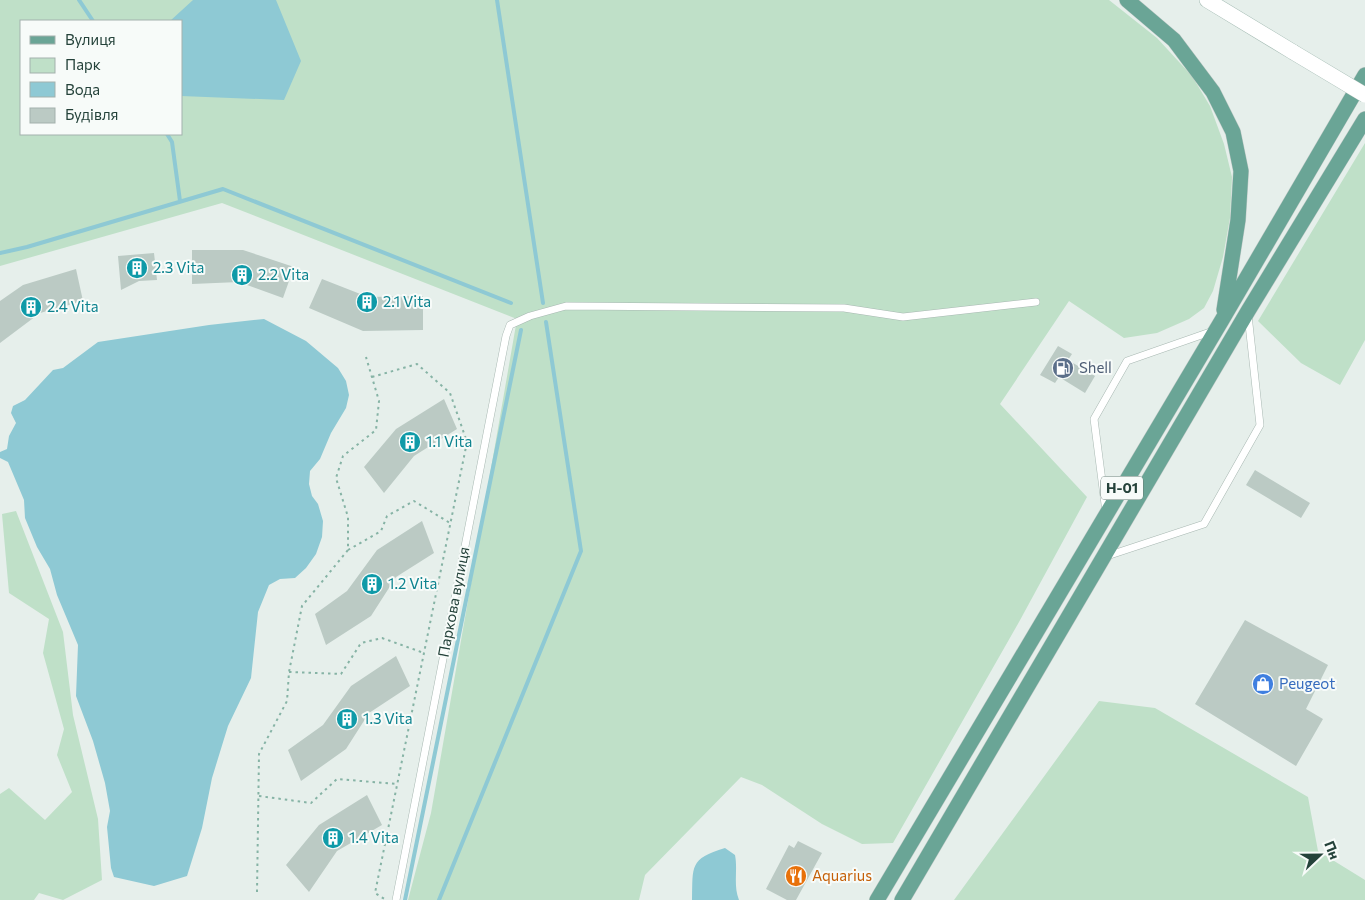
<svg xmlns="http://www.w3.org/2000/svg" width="1365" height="900" font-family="Commissioner,sans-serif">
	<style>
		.green { fill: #bfe0c8; fill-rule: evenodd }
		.water { fill: #8ec9d4 }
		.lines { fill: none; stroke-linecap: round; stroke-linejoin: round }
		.stream { stroke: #8ec9d4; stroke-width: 4 }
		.building { fill: #bbcac4 }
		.service-casing { stroke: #a8b8b2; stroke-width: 8 }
		.secondary-casing { stroke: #a4bbb3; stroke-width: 16 }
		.primary-casing { stroke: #c2cac8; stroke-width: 16 }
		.path { stroke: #86b3a5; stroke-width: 2; stroke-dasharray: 2.5 4; stroke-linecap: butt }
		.service { stroke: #fff; stroke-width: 7 }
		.secondary { stroke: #fff; stroke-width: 15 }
		.primary { stroke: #6aa596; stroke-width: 15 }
		.secondary-bridge-casing { stroke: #a4bbb3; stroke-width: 16; stroke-linecap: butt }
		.secondary-bridge { stroke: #fff; stroke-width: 15 }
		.labels { text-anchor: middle; stroke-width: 4; stroke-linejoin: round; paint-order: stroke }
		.shield { fill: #f7fbf9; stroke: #637a73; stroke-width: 1 }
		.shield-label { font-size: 14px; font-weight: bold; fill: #24423a }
		.culture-label { font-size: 15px; fill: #0d838f; stroke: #f7fbf9; text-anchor: start }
		.service-label { font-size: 15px; fill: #4e5e75; stroke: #f7fbf9; text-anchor: start }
		.street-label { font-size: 15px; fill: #24423a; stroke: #f7fbf9 }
		.shop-label { font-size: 15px; fill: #366cbe; stroke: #f7fbf9; text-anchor: start }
		.food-label { font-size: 15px; fill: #c56008; stroke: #f7fbf9; text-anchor: start }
	</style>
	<rect width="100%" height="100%" fill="#e6efeb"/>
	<path class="green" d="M0,0H1109L1157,38L1192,76L1210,106L1224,144L1232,177L1230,218L1223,257L1213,291L1204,308L1189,319L1157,333L1124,338L1069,301L1000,404L1087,497L1019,622L893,843L862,844L822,824L762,785L741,777L645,875L639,900H408L431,813L517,319L222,203L0,266ZM21,21H181V134H21Z
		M1365,143V340L1340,385L1301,363L1258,321Z
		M16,511L63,632L73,715L98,819L102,880L63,900L39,893L34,900H0V794L9,788L45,820L72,792L57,755L64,729L43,653L49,619L9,593L2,514Z
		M1099,701L1155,708L1308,797L1318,851L1365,880V900H954Z"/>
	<path class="water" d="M193,0H276L301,61L284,100L181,96V21H170Z
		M264,319L306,341L338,368L346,381L349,395L346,408L331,433L320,459L310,471L309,484L312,496L318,504L323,521L322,537L316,554L306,568L295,578L280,579L269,585L258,612L251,678L228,726L212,778L202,828L187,876L154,886L114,877L111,868L107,827L110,811L105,783L93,741L76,696L78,645L57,595L50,569L37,547L25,518L24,500L8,462L0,458V452L7,449L9,436L16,423L11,413L13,406L25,400L53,370L63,368L98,342L209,325Z
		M725,848L735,855C738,870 733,885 739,900H692C693,866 689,859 725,848Z"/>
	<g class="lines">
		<path class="stream" d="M79,0L93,21
			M497,0L543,303
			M167,134L172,142L180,201
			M0,253L27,247L223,189L511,303
			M405,900L521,330
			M439,900L581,551L546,322"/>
	</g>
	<path class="building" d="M192,250H243L294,267L283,298L239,282L192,284Z
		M154,253L157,280L139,281L121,290L118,256Z
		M76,269L83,301L40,313L0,343V301L23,285Z
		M322,279L368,297L423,296V330L363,331L309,308Z
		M1058,346L1072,354L1068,360L1095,376L1085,393L1059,377L1055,383L1040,375Z
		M444,399L457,429L414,456L384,493L364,467L396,429Z
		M1255,470L1310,503L1301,518L1246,485Z
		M422,521L434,553L396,577L371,616L326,645L315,614L347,591L377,550Z
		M1245,620L1328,665L1306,709L1323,719L1296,766L1195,704Z
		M396,656L410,686L369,713L346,749L301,781L288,750L323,725L351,686Z
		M367,795L382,825L337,851L309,892L286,865L319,825Z
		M798,841L822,853L796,900H787L766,889L789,845L794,848Z"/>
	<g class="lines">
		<g class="service-casing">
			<path id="service" d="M1106,512L1094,419L1127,361L1213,331
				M1107,556L1204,524L1260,425L1248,315
				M396,900L506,336L510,325L530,316L566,306L844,308L903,317L1036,302"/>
		</g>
		<g class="secondary-casing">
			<path id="secondary" d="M1207,0L1293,52"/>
		</g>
		<g class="primary-casing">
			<path id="primary" d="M1127,0L1174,40L1213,92L1233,132L1241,171L1238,220L1224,310
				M877,900L1222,320L1365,75
				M902,900L1248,311L1365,119"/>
		</g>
		<path class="path" d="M372,377L417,364L450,393L467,442L375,893L386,900
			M348,550L381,531L387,516L414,501L450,523
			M289,672L341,674L361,643L382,638L424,653
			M259,796L311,803L337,779L397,784
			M257,892L259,754L287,701L289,672L302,606L348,550V517L336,478L343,456L376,430L379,401L366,357"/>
		<use href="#service" class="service"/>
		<use href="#secondary" class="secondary"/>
		<use href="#primary" class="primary"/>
		<g class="secondary-bridge-casing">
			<path id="secondary-bridge" d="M1293,52L1365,95"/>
		</g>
		<use href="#secondary-bridge" class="secondary-bridge"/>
	</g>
	<defs>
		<g id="building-disc" transform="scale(1.125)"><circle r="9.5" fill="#0f9aa8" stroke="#f7fbf9"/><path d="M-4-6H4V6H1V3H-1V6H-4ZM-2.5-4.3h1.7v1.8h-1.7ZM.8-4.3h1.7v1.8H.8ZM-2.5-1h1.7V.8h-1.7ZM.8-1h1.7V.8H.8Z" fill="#fff"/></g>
		<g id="fuel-disc" transform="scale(1.125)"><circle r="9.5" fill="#5c6f8a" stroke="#f7fbf9"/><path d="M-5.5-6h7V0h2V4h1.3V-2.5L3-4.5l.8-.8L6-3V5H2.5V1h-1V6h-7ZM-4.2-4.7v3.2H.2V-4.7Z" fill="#fff"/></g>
		<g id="shop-disc" transform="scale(1.125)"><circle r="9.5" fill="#3f7fe0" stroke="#f7fbf9"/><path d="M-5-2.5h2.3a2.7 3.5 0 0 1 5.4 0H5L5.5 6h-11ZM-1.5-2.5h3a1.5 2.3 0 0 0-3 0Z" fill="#fff"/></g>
		<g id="restaurant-disc" transform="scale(1.125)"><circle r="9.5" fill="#e8710a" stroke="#f7fbf9"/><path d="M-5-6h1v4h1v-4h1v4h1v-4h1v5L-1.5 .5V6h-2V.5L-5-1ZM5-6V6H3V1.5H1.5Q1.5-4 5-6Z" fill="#fff"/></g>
	</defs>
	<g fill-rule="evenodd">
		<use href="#building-disc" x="137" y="268"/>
		<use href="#building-disc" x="242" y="275"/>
		<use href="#building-disc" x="367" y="302"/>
		<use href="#building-disc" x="31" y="307"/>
		<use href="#fuel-disc" x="1063" y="368"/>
		<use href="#building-disc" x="410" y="442"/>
		<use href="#building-disc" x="372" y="584"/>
		<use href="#shop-disc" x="1263" y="684"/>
		<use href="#building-disc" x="347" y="719"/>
		<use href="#building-disc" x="333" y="838"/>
		<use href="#restaurant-disc" x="796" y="876"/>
	</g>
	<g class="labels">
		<rect class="shield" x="1101" y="476.5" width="42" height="23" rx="4"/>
		<g class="shield-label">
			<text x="1122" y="493">Н-01</text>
		</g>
		<g class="culture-label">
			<text x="153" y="273">2.3 Vita</text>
			<text x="258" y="280">2.2 Vita</text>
			<text x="383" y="307">2.1 Vita</text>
			<text x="47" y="312">2.4 Vita</text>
			<text x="426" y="447">1.1 Vita</text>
			<text x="388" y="589">1.2 Vita</text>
			<text x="363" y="724">1.3 Vita</text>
			<text x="349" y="843">1.4 Vita</text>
		</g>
		<g class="service-label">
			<text x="1079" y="373">Shell</text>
		</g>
		<g class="street-label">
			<text transform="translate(454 602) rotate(-79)" y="5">Паркова вулиця</text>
		</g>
		<g class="shop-label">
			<text x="1279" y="689">Peugeot</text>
		</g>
		<g class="food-label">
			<text x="812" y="881">Aquarius</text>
		</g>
	</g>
	<rect x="20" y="20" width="162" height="115" fill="#f7fbf9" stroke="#a3b1ad"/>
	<rect x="30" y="36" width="25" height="8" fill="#6aa596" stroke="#a3b1ad"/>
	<text x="65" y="45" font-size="15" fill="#24423a">Вулиця</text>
	<rect x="30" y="58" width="25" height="15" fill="#bfe0c8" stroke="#a3b1ad"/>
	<text x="65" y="70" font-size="15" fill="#24423a">Парк</text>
	<rect x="30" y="82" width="25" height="15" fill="#8ec9d4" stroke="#a3b1ad"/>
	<text x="65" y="95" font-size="15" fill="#24423a">Вода</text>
	<rect x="30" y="108" width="25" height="15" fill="#bbcac4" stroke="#a3b1ad"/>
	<text x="65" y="120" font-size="15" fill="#24423a">Будівля</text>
	<g transform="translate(1320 855) rotate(68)" stroke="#f7fbf9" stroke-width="4" paint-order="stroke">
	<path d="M0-4L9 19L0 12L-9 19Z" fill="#24423a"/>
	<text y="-8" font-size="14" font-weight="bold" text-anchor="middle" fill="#24423a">Пн</text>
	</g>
</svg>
